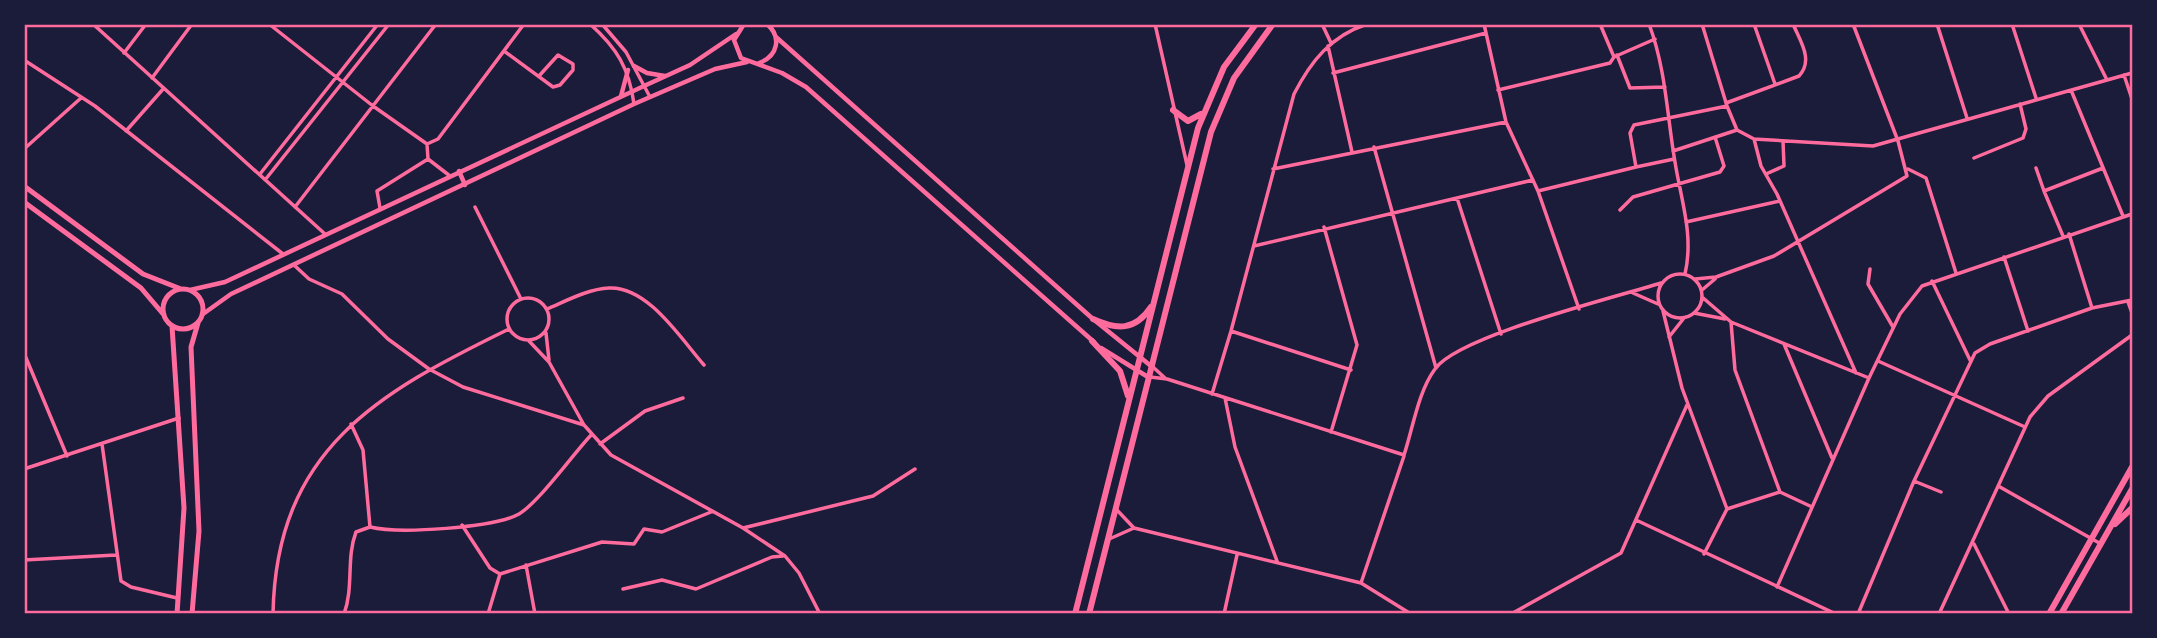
<svg xmlns="http://www.w3.org/2000/svg" width="2157" height="638" font-family="Cabin,sans-serif">
	<style>
		.lines { fill: none; stroke-linecap: round; stroke-linejoin: round }
		.minor { stroke: #ff6b9d; stroke-width: 3.5 }
		.tertiary { stroke: #ff6b9d; stroke-width: 4.5 }
		.secondary { stroke: #ff6b9d; stroke-width: 5 }
		.primary { stroke: #ff6b9d; stroke-width: 6 }
		.neatline { fill: none; stroke: #ff6b9d; stroke-width: 2.5 }
	</style>
	<rect width="100%" height="100%" fill="#1b1b3a"/>
	<g class="lines">
		<path class="minor" d="M93,24L325,234
			M269,24L373,106L427,144L438,139L524,24
			M590,24C617,48 629,68 634,104
			M602,24L626,52L650,97
			M1155,24L1187,165
			M1322,24L1331,43
			M1484,24L1506,122L1538,191L1579,309
			M1600,24L1614,57
			M1649,24C1666,69 1667,116 1675,162C1681,200 1694,235 1685,274
			M1754,24L1775,84
			M1937,24L1967,118
			M2012,24L2036,98
			M2079,24L2107,80
			M1328,46L1352,152
			M504,51L553,87L560,85L573,70V64L558,55L539,76
			M124,53L146,24
			M1617,55L1630,88L1665,87
			M24,60L95,106L283,254
			M1333,73L1486,33
			M2124,75L2132,99
			M152,78L192,24
			M1498,90L1610,63L1614,57L1655,39
			M2071,90L2123,216
			M1726,103L1799,76C1814,60 1800,41 1793,24
			M1727,106L1737,130L1754,139L1873,146L2132,73
			M126,131L164,88
			M1754,139L1761,166L1777,194L1856,373
			M427,144L428,159
			M1374,147L1436,368
			M24,149L81,98
			M1673,151L1737,130
			M1974,158L2023,138L2026,129L2020,104
			M428,159L450,176
			M1636,167L1674,159
			M2036,168L2044,191
			M1273,169L1506,122
			M1908,169L1926,178L1956,273
			M260,174L378,24
			M1766,174L1784,166L1783,141
			M265,180L389,24
			M1538,191L1636,167L1630,133L1634,125L1727,106L1702,24
			M1457,198L1501,334
			M295,207L436,24
			M475,207L521,299
			M380,208L377,191L428,159
			M1620,210L1633,197L1720,172L1724,166L1715,137
			M1686,222L1780,201
			M1324,227L1357,345L1331,432
			M2069,234L2092,308
			M2063,236L2044,191L2103,168
			M1254,246L1533,180
			M2004,257L2028,331
			M294,265L309,279L342,294L388,339L429,369L463,387L584,425
			M1870,269L1868,284L1893,327
			M1658 296a22 22 0 1 1 44 0a22 22 0 1 1-44 0Z
			M1695,279L1716,277L1774,256L1907,176L1898,141L1853,24
			M1932,281L1970,360
			M1702,290L1715,279
			M1633,293L1658,304
			M1702,297L1731,322L1869,378L1900,314L1922,286L2132,214
			M507 319a21 21 0 1 1 42 0a21 21 0 1 1-42 0Z
			M2128,302L2132,313
			M547,309C566,301 588,289 609,288C648,286 681,339 704,365
			M1663,311L1682,388L1727,509L1704,554
			M1694,313L1725,319
			M1731,322L1735,370L1780,492L1810,506
			M1231,331L1351,370
			M546,333L549,360
			M1669,337L1684,318
			M529,341L549,362L584,425L611,455L743,528L785,556L799,573L820,614
			M1784,344L1832,458
			M24,353L67,456
			M1878,361L2025,427
			M1153,367L1165,378
			M1150,377L1167,379L1404,455C1413,428 1418,392 1435,369C1458,336 1616,297 1661,283
			M1212,394L1231,331L1294,94C1311,61 1331,36 1367,24
			M1225,398L1235,447L1277,561
			M102,444L121,581L131,587L177,598
			M600,444L645,411L683,398
			M24,469L179,418
			M1914,481L1941,492
			M2000,487L2101,544
			M1116,509L1134,528L1361,583L1411,614
			M1727,509L1780,492
			M1636,520L1836,614
			M462,525L490,568L500,574L602,542L634,544L644,529L662,532L711,512
			M370,527C399,534 494,528 519,514C540,501 573,454 592,434
			M743,528L873,496L915,469
			M1107,540L1134,528
			M1974,544L2009,614
			M24,560L116,555
			M526,565L535,614
			M1361,583L1404,456
			M1777,587L1869,378
			M623,589L662,580L696,589L772,557L783,556
			M273,614C276,449 378,393 509,329
			M344,614C354,587 346,558 356,532L370,527L363,450L351,424
			M488,614L500,574
			M1224,614L1237,555
			M1511,614L1621,553L1687,405
			M1858,614L1914,481L1975,353L1990,344L2092,308L2132,300
			M1939,614L2030,417L2048,396L2132,335"/>
		<path class="tertiary" d="M744,24L734,40L741,58L782,73L806,87L1094,342
			M776,37L1093,319L1151,366
			M759,63C778,56 782,37 767,24
			M634,66L647,73L665,76
			M621,96L628,70
			M459,171L465,185
			M190,290L225,282L644,86L690,65L736,34
			M203,314L231,294L634,104L715,69L747,62
			M1101,348L1148,377"/>
		<path class="secondary" d="M24,186L143,274L181,289
			M24,202L141,288L164,315
			M163 309a20 20 0 1 1 40 0a20 20 0 1 1-40 0Z
			M172,326L184,508L177,614
			M192,614L199,531L191,347L198,323"/>
		<path class="primary" d="M1173,110L1188,121L1201,114
			M1093,319C1117,330 1135,331 1151,307
			M1092,341L1120,371L1128,396
			M2115,524L2132,508
			M1075,614L1198,128L1224,67L1256,24
			M1089,614L1211,132L1234,78L1273,24
			M2049,614L2132,467
			M2061,614L2132,489"/>
	</g>
	<rect width="2157" height="638" fill="none" stroke="#1b1b3a" stroke-width="52"/>
	<rect x="26" y="26" width="2105" height="586" class="neatline"/>
</svg>
